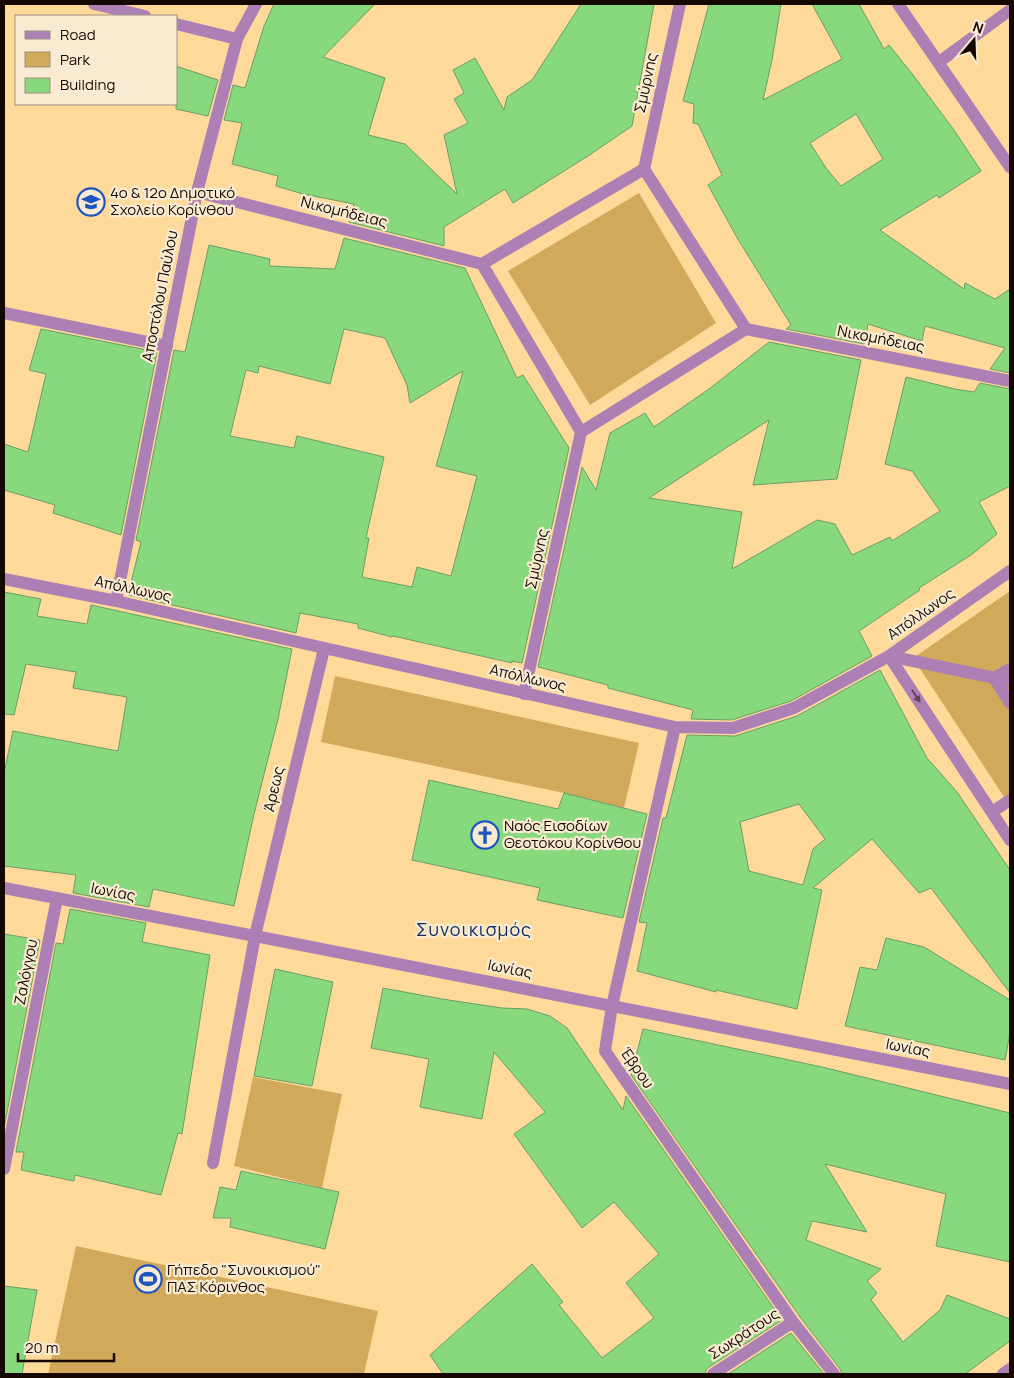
<svg xmlns="http://www.w3.org/2000/svg" width="1014" height="1378" font-family="Manrope,sans-serif">
	<style>
		.green { fill: #d2a95b }
		.building { fill: #88d87e; stroke: #6e9c69; fill-rule: evenodd }
		.lines { fill: none; stroke-linecap: round; stroke-linejoin: round }
		.pedestrian { stroke: #ad80b5; stroke-width: 12 }
		.minor { stroke: #ad80b5; stroke-width: 12 }
		.tertiary { stroke: #ad80b5; stroke-width: 12 }
		.oneway { fill: #60445a }
		.labels { text-anchor: middle; stroke-width: 4.5; stroke-linejoin: round; paint-order: stroke }
		.street-label { font-size: 15px; fill: #140800; stroke: #f9ebd2 }
		.poi-label { font-size: 15px; fill: #140800; stroke: #f9ebd2; text-anchor: start }
		.quarter-label { font-size: 18px; letter-spacing: 1px; fill: #102c60; stroke: #f9ebd2 }
	</style>
	<rect width="100%" height="100%" fill="#feda9a"/>
	<path class="green" d="M639,193L716,323L590,405L508,271Z
		M1010,591V806L913,658Z
		M335,676L639,743L624,808L564,793L321,742Z
		M253,1077L342,1094L322,1188L234,1166Z
		M76,1246L378,1311L364,1374H48Z"/>
	<path class="building" d="M274,4H375L323,57L385,78L368,135L405,144L457,194L444,135L468,123L454,99L464,93L453,70L475,58L504,110L507,97L532,80L581,4H654L632,126L588,156L513,203L505,189L444,227V246L349,222L354,204L303,194L276,186L278,176L232,164L242,123L224,120L233,85L245,88L264,26Z
		M709,4H781L772,60L763,100L842,59L812,4H859L884,49L889,45L913,75L954,130L981,171L939,198L937,195L880,230L964,289L965,283L995,299L1010,289V373L990,369L1005,348L925,326L922,341L868,324L864,344L786,329L791,325L736,236L708,185L722,175L698,124L693,123L694,104L683,101ZM856,114L883,159L841,186L826,168L810,143Z
		M176,66L218,80L208,116L176,109Z
		M344,238L465,268L517,378L523,375L569,448L522,663L512,661V663L393,636L392,637L358,628V624L300,613L296,633L128,595L141,542L136,540L174,350L185,352L209,245L270,259L269,266L335,269ZM344,329L385,338L407,385L410,403L463,371L436,466L477,476L451,576L417,567L412,587L362,577L369,538H366L384,457L297,436L294,448L230,436L246,370L258,373L259,366L330,384Z
		M41,329L157,352L121,535L53,513L55,505L4,490V444L28,452L46,374L29,370Z
		M769,342L861,360L837,479L753,485L769,420L649,498L742,512L732,569L817,520L835,524L852,555L890,537L892,541L940,511L912,471L885,464L906,377L955,389L974,392L980,383L1010,389V486L979,502L997,534L971,555L919,588L920,590L859,631L872,656L791,701L732,720L691,719L693,710L608,688V685L538,667L582,467L596,490L610,433L645,413L654,427L709,389Z
		M4,592L41,599L37,616L87,624L91,605L292,649L278,719L254,814L234,906L153,889L149,907L73,893L76,875L4,866V773L13,731L118,751L127,697L73,688L76,672L26,664L14,715L4,714Z
		M880,670L927,758L957,792L1010,870V993L931,888L919,893L872,839L813,888L822,890L797,1009L716,990V992L637,971L647,923L639,922L663,818H666L687,735L735,736L797,716ZM799,804L825,839L813,849L803,885L749,871L740,822Z
		M429,780L558,809L564,793L647,814L623,918L537,900L540,888L412,860Z
		M70,909L146,923L142,942L210,955L182,1134L178,1133L161,1195L75,1175L74,1181L21,1170L24,1152H16L56,943L63,944Z
		M4,934L40,940L4,1128Z
		M886,938L924,947L1010,1000V1033L1005,1060L845,1026L860,967L877,970Z
		M275,969L333,982L312,1086L254,1076Z
		M383,988L442,999L502,1008L527,1009L550,1016L567,1028L623,1110L626,1096L782,1320L709,1367L706,1370L705,1374H443L430,1355L532,1264L563,1302L559,1305L602,1358L654,1318L626,1283L659,1254L614,1202L582,1228L514,1134L545,1112L494,1052L482,1119L420,1107L429,1059L371,1048Z
		M643,1029L822,1067L1010,1113V1262L936,1246L946,1194L825,1164L867,1232L812,1221L806,1240L881,1269L867,1281L877,1293L871,1300L903,1342L940,1310L947,1295L1010,1319V1341L965,1374H842L840,1369L800,1317L631,1075Z
		M241,1171L339,1192L325,1249L230,1227L231,1218H213L220,1187L236,1190Z
		M4,1286L37,1290L22,1374H4Z
		M791,1333L824,1374H728Z"/>
	<g class="lines">
		<path class="pedestrian" d="M4,313L167,346
			M889,656L1010,681
			M1010,669L994,678L1010,703
			M992,812L1010,800"/>
		<path class="minor" d="M94,4L145,16
			M898,4L1010,167
			M176,24L237,39
			M939,62L1010,10
			M644,169L680,4
			M197,192L482,264
			M746,329L1010,381
			M581,432L746,329L644,169
			M581,432L482,264L644,169
			M4,579L116,601L675,727L733,728L794,708L889,656L1010,571
			M116,601L197,192L237,39L256,4
			M889,656L1010,840
			M524,694L581,432
			M675,727L612,1006L605,1051L793,1322L834,1374
			M213,1163L255,936L324,649
			M4,1169L57,898
			M713,1374L793,1322
			M1003,1374L1010,1369"/>
		<path class="tertiary" d="M4,888L255,936L1010,1084"/>
	</g>
	<defs><path id="oneway-solid" d="M-6-.8H1V-3.2L6.5 0L1 3.2V.8H-6Z" transform="scale(1.25)"/></defs>
	<use class="oneway" href="#oneway-solid" transform="translate(916 696) rotate(57)"/>
	<defs>
		<g id="school-ring" transform="scale(1.4375)"><circle r="9.5" fill="#f9ebd2" stroke="#1c54c1" stroke-width="1.5"/><path d="M0-5L7-2L0 1L-7-2ZM-4 1L0 2.5L4 1V4Q0 6-4 4Z" fill="#1c54c1"/></g>
		<g id="church-ring" transform="scale(1.4375)"><circle r="9.5" fill="#f9ebd2" stroke="#1c54c1" stroke-width="1.5"/><path d="M-1.2-6h2.4v3.5h3.3v2.4h-3.3V6h-2.4V-.1h-3.3v-2.4h3.3Z" fill="#1c54c1"/></g>
		<g id="stadium-ring" transform="scale(1.4375)"><circle r="9.5" fill="#f9ebd2" stroke="#1c54c1" stroke-width="1.5"/><path d="M0-5a6.5 5 0 1 0 0 10a6.5 5 0 1 0 0-10ZM-3.5-1.8h7v3.6h-7Z" fill="#1c54c1"/></g>
	</defs>
	<g fill-rule="evenodd">
		<use href="#school-ring" x="91" y="202"/>
		<use href="#church-ring" x="485" y="835"/>
		<use href="#stadium-ring" x="148" y="1279"/>
	</g>
	<g class="labels">
		<g class="street-label">
			<text transform="translate(646 83) rotate(-78)" y="5">Σμύρνης</text>
			<text transform="translate(344 212) rotate(14)" y="5">Νικομήδειας</text>
			<text transform="translate(160 296) rotate(-79)" y="5">Αποστόλου Παύλου</text>
			<text transform="translate(881 339) rotate(11)" y="5">Νικομήδειας</text>
			<text transform="translate(537 559) rotate(-78)" y="5">Σμύρνης</text>
			<text transform="translate(133 589) rotate(12)" y="5">Απόλλωνος</text>
			<text transform="translate(921 614) rotate(-35)" y="5">Απόλλωνος</text>
			<text transform="translate(528 678) rotate(13)" y="5">Απόλλωνος</text>
			<text transform="translate(274 789) rotate(-77)" y="5">Άρεως</text>
			<text transform="translate(113 892) rotate(11)" y="5">Ιωνίας</text>
			<text transform="translate(510 969) rotate(11)" y="5">Ιωνίας</text>
			<text transform="translate(26 972) rotate(-79)" y="5">Ζαλόγγου</text>
			<text transform="translate(908 1048) rotate(11)" y="5">Ιωνίας</text>
			<text transform="translate(637 1068) rotate(55)" y="5">Έβρου</text>
			<text transform="translate(744 1334) rotate(-33)" y="5">Σωκράτους</text>
		</g>
		<g class="poi-label">
			<text x="110" y="198">4ο &amp; 12ο Δημοτικό<tspan x="110" dy="17">Σχολείο Κορίνθου</tspan></text>
			<text x="504" y="831">Ναός Εισοδίων<tspan x="504" dy="17">Θεοτόκου Κορίνθου</tspan></text>
			<text x="167" y="1275">Γήπεδο "Συνοικισμού"<tspan x="167" dy="17">ΠΑΣ Κόρινθος</tspan></text>
		</g>
		<g class="quarter-label">
			<text x="474" y="936">Συνοικισμός</text>
		</g>
	</g>
	<rect width="1014" height="1378" fill="none" stroke="#140800" stroke-width="10"/>
	<rect x="15" y="15" width="162" height="90" fill="#f9ebd2" stroke="#9d907e"/>
	<rect x="25" y="31" width="25" height="8" fill="#ad80b5" stroke="#9d907e"/>
	<text x="60" y="40" font-size="15" fill="#140800">Road</text>
	<rect x="25" y="52" width="25" height="15" fill="#d2a95b" stroke="#9d907e"/>
	<text x="60" y="65" font-size="15" fill="#140800">Park</text>
	<rect x="25" y="78" width="25" height="15" fill="#88d87e" stroke="#9d907e"/>
	<text x="60" y="90" font-size="15" fill="#140800">Building</text>
	<g transform="translate(974 40) rotate(19)" stroke="#f9ebd2" stroke-width="4" paint-order="stroke">
	<path d="M0-4L9 19L0 12L-9 19Z" fill="#140800"/>
	<text y="-8" font-size="14" font-weight="bold" text-anchor="middle" fill="#140800">N</text>
	</g>
	<path d="M18 1353v8h96v-8" fill="none" stroke="#140800" stroke-width="2.5"/>
	<text x="25" y="1353" font-size="15" fill="#140800" stroke="#f9ebd2" stroke-width="4" paint-order="stroke">20 m</text>
</svg>
